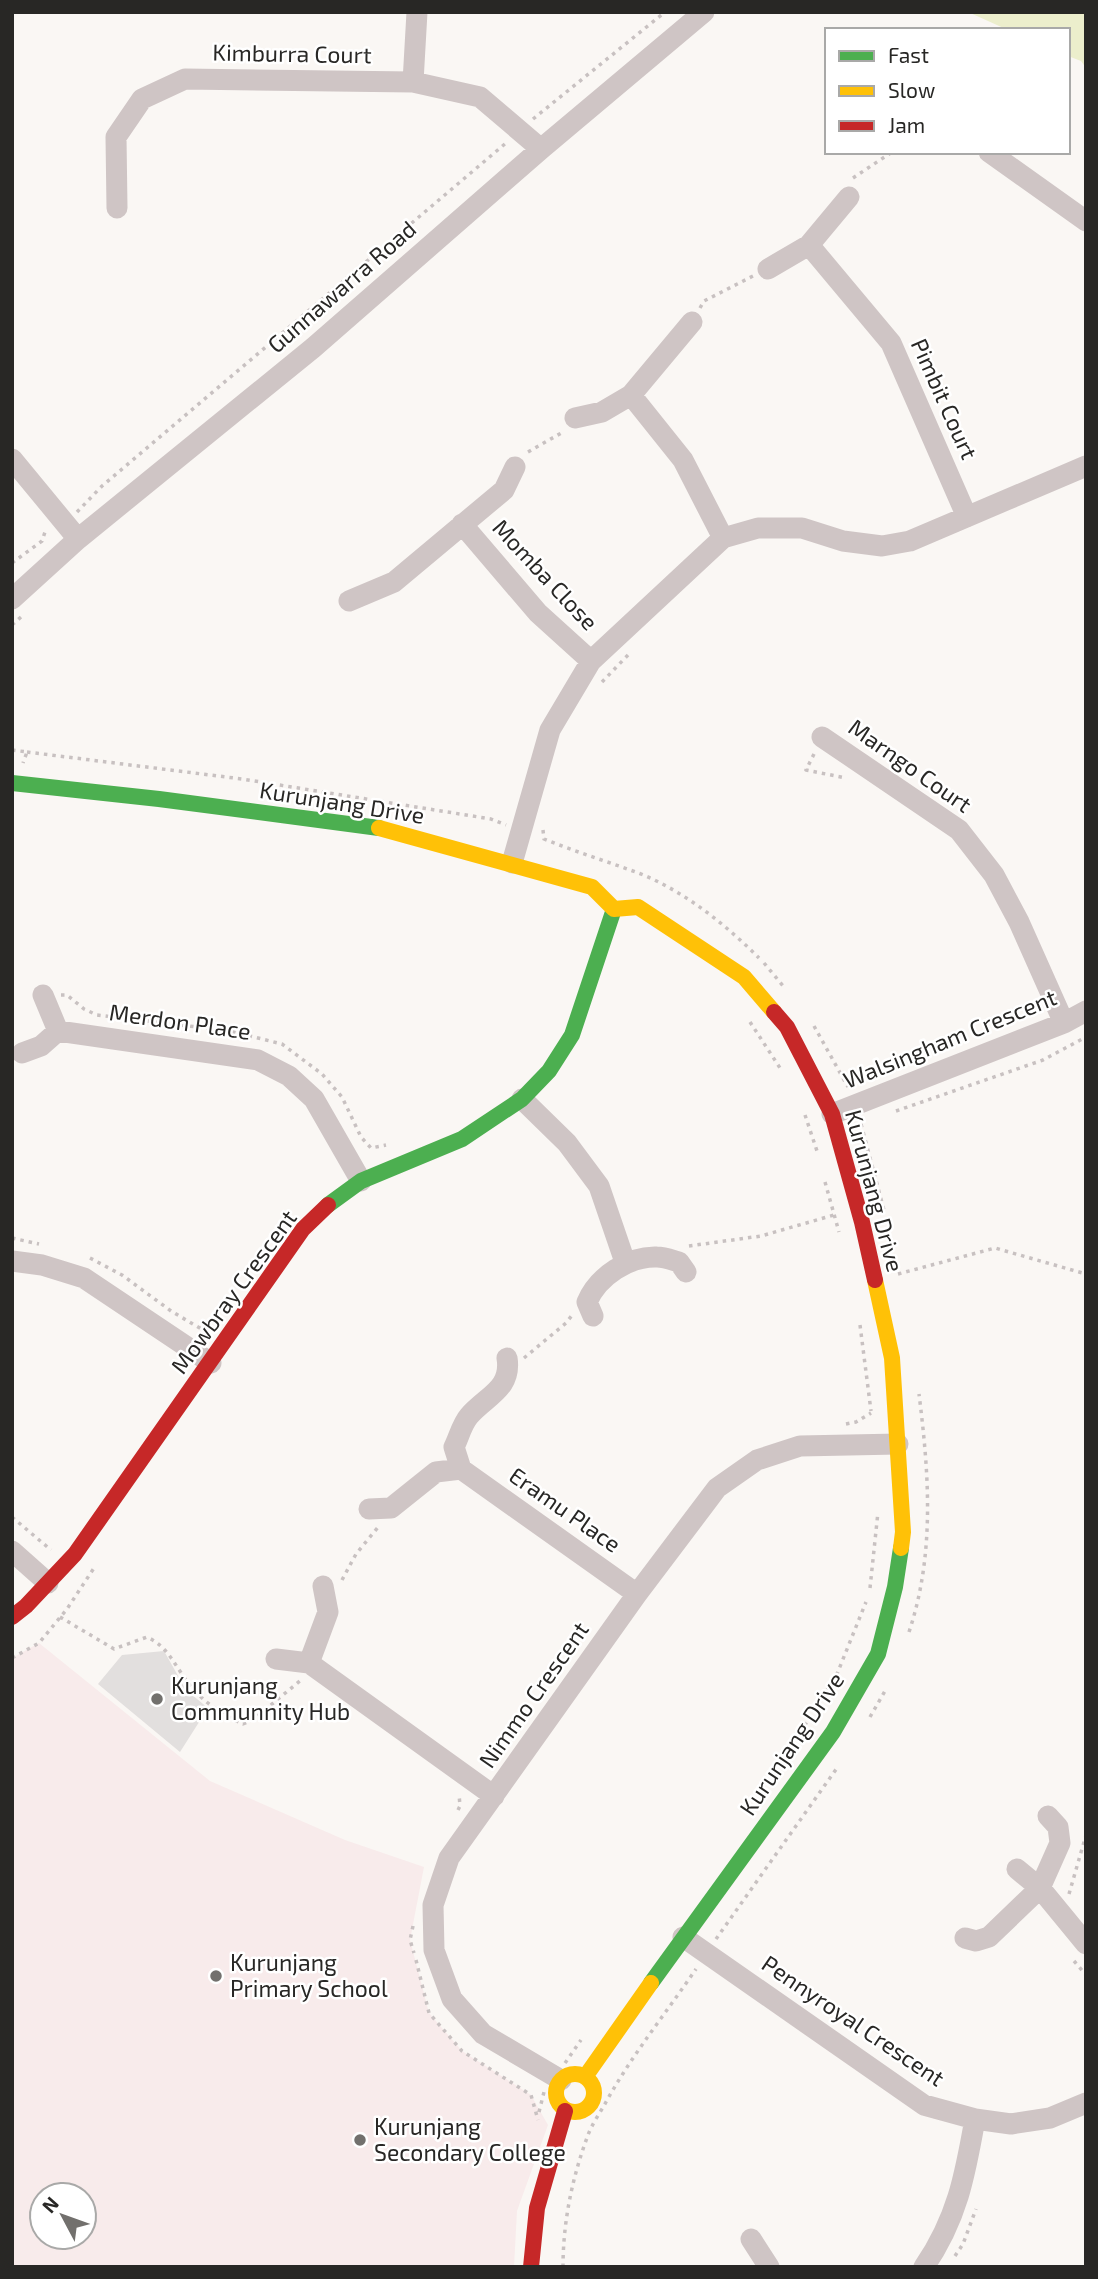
<svg xmlns="http://www.w3.org/2000/svg" width="1098" height="2279" font-family="'Exo 2',sans-serif">
	<style>
		.education { fill: #f8ebeb; fill-rule: evenodd }
		.green { fill: #eceecc }
		.building { fill: #e2dfde }
		.lines { fill: none; stroke-linecap: round; stroke-linejoin: round }
		.path { stroke: #c8c1c1; stroke-width: 3.5; stroke-dasharray: 3.5 5; stroke-linecap: butt }
		.street { stroke: #cfc5c5; stroke-width: 21 }
		.fast { stroke: #4caf50; stroke-width: 16 }
		.slow { stroke: #ffc107; stroke-width: 16 }
		.jam { stroke: #c62828; stroke-width: 16 }
		.poi-dot { fill: #72706d; stroke: #fff; stroke-width: 2.5 }
		.labels { text-anchor: middle; stroke-width: 5; stroke-linejoin: round; paint-order: stroke }
		.street-label { font-size: 23px; fill: #282725; stroke: #fff }
		.poi-label { font-size: 23px; fill: #282725; stroke: #fff; text-anchor: start }
	</style>
	<rect width="100%" height="100%" fill="#faf7f4"/>
	<path class="education" d="M39,1643L210,1781L345,1840L424,1867L410,1940L429,2013L462,2051L531,2095L548,2125L517,2211L514,2267H12V1658ZM42,2195H84V2237H42Z"/>
	<path class="green" d="M968,12H1086V68L1081,61L1068,56V30H1008Z"/>
	<path class="building" d="M164,1651L186,1690L208,1708L180,1752L98,1684L122,1655Z"/>
	<g class="lines">
		<path class="path" d="M533,119L665,12
			M853,178L892,152
			M700,308L704,301L753,276
			M528,452L563,432
			M77,512L102,486L506,143
			M12,563L42,541L46,529
			M12,625L21,617
			M602,682L628,655
			M12,750L27,752L23,763
			M27,752L242,779L491,819L506,825
			M814,754L806,770L846,778
			M543,830L544,839C576,852 609,862 641,874C685,892 725,924 759,958
			M764,963L784,987
			M61,995H67L84,1009L97,1015L230,1031L282,1044L322,1074L342,1097L361,1137L371,1148L386,1145
			M750,1022L782,1071
			M814,1026L848,1087
			M843,1076L859,1079L883,1072
			M896,1111L1043,1060L1086,1037
			M805,1115L818,1154
			M861,1124L885,1214
			M825,1182L839,1232
			M12,1238L39,1244
			M689,1246L761,1236L834,1215
			M90,1258L122,1275L171,1311L203,1330L208,1328
			M898,1274L995,1248L1086,1274
			M860,1325L871,1411
			M524,1358L566,1323L573,1314
			M846,1424L856,1422L871,1413
			M12,1517L51,1550
			M342,1580L356,1554L379,1526
			M870,1588L878,1512
			M60,1617L114,1649L147,1637C169,1647 175,1667 190,1685C203,1702 224,1716 243,1724L254,1719L301,1680
			M909,1632C935,1554 929,1474 919,1394
			M12,1658L39,1643L67,1609L94,1568
			M870,1717L885,1691
			M791,1747L837,1674L866,1602
			M458,1810L460,1806L459,1794
			M1069,1894L1086,1835
			M413,1926L410,1940L414,1953
			M716,1939L837,1768
			M416,1960L429,2013L462,2051L531,2095L538,2120
			M1074,1961L1086,1975
			M565,2063L581,2040
			M539,2112L544,2092
			M955,2256L963,2244L976,2209
			M563,2267C563,2222 572,2178 588,2135C592,2124 600,2113 606,2102C632,2055 666,2013 696,1969"/>
		<path class="street" d="M413,82L417,12
			M989,152L1086,221
			M117,208L116,137L142,99L185,79L413,82L480,97L541,149
			M809,245L891,343L967,517
			M768,269L809,245L849,197
			M631,395L683,460L723,538
			M575,418L602,412L631,395L692,322
			M12,459L78,539
			M462,524L538,613L591,661
			M12,599L78,539L313,348L541,149L704,12
			M349,601L394,582L504,490L515,467
			M822,737L959,830L994,875L1019,922L1064,1023
			M512,863L550,730L591,661L723,538L758,528H802L843,541L882,546L910,541L1086,466
			M58,1031L258,1060L289,1076L314,1099L361,1181
			M22,1053L41,1046L58,1031L43,995
			M522,1099L567,1143L599,1186L625,1262
			M832,1114L1064,1023L1086,1011
			M12,1261L42,1265L84,1278L211,1363
			M593,1316L587,1302C598,1276 629,1256 657,1257C664,1257 672,1260 679,1262L686,1272
			M507,1358C512,1389 486,1396 469,1416C462,1424 459,1437 454,1447L461,1469L637,1594
			M369,1509L391,1508L436,1472L461,1469
			M12,1551L48,1583
			M323,1586L328,1612L309,1663L494,1796
			M276,1659L309,1663
			M1017,1869L1040,1888L1086,1944
			M683,1937L924,2105L975,2119L1011,2124L1050,2118L1086,2103
			M965,1938L976,1941L989,1937L1040,1888L1060,1843L1058,1827L1048,1816
			M561,2080L483,2034L452,1999L434,1950L433,1905L449,1858L637,1594L717,1488L757,1460L800,1446L898,1444
			M751,2239L769,2267
			M924,2267C957,2219 965,2176 975,2119"/>
		<path class="fast" d="M12,783L159,799L379,828
			M328,1205L361,1181L462,1139L522,1099L549,1071L572,1035L614,909
			M651,1983L833,1732L878,1654L895,1587L901,1548"/>
		<path class="slow" d="M379,828L592,887L614,909L638,907L744,977L774,1012
			M875,1280L892,1358L903,1532L901,1548
			M556 2093a19 19 0 1 1 38 0a19 19 0 1 1-38 0Z
			M585,2077L651,1983"/>
		<path class="jam" d="M774,1012L787,1027L832,1114L862,1222L875,1280
			M12,1617L26,1606L75,1554L303,1229L328,1205
			M531,2267L537,2208L565,2111"/>
	</g>
	<g class="poi-dot">
		<circle cx="157" cy="1699" r="7"/>
		<circle cx="216" cy="1976" r="7"/>
		<circle cx="360" cy="2140" r="7"/>
	</g>
	<g class="labels">
		<g class="street-label">
			<text transform="translate(292 54) rotate(1)" y="8">Kimburra Court</text>
			<text transform="translate(342 287) rotate(-41)" y="8">Gunnawarra Road</text>
			<text transform="translate(944 399) rotate(66)" y="8">Pimbit Court</text>
			<text transform="translate(545 575) rotate(47)" y="8">Momba Close</text>
			<text transform="translate(910 766) rotate(35)" y="8">Marngo Court</text>
			<text transform="translate(342 803) rotate(9)" y="8">Kurunjang Drive</text>
			<text transform="translate(180 1022) rotate(8)" y="8">Merdon Place</text>
			<text transform="translate(950 1039) rotate(-22)" y="8">Walsingham Crescent</text>
			<text transform="translate(874 1191) rotate(75)" y="8">Kurunjang Drive</text>
			<text transform="translate(234 1292) rotate(-54)" y="8">Mowbray Crescent</text>
			<text transform="translate(565 1510) rotate(35)" y="8">Eramu Place</text>
			<text transform="translate(534 1695) rotate(-55)" y="8">Nimmo Crescent</text>
			<text transform="translate(792 1744) rotate(-56)" y="8">Kurunjang Drive</text>
			<text transform="translate(853 2021) rotate(34)" y="8">Pennyroyal Crescent</text>
		</g>
		<g class="poi-label">
			<text x="171" y="1694">Kurunjang<tspan x="171" dy="26">Communnity Hub</tspan></text>
			<text x="230" y="1971">Kurunjang<tspan x="230" dy="26">Primary School</tspan></text>
			<text x="374" y="2135">Kurunjang<tspan x="374" dy="26">Secondary College</tspan></text>
		</g>
	</g>
	<rect width="1098" height="2279" fill="none" stroke="#282725" stroke-width="28"/>
	<rect x="825" y="28" width="245" height="126" fill="#ffffff" stroke="#a9a9a8" stroke-width="2"/>
	<rect x="839" y="51" width="35" height="10" fill="#4caf50" stroke="#a9a9a8" stroke-width="2"/>
	<text x="888" y="63" font-size="21" fill="#282725">Fast</text>
	<rect x="839" y="86" width="35" height="10" fill="#ffc107" stroke="#a9a9a8" stroke-width="2"/>
	<text x="888" y="98" font-size="21" fill="#282725">Slow</text>
	<rect x="839" y="121" width="35" height="10" fill="#c62828" stroke="#a9a9a8" stroke-width="2"/>
	<text x="888" y="133" font-size="21" fill="#282725">Jam</text>
	<g transform="translate(63 2216) rotate(311)"><circle r="33" fill="#ffffff" stroke="#a9a9a8" stroke-width="2"/>
	<path d="M0-5L12 26L0 18L-12 26Z" fill="#72706d"/>
	<text y="-10" font-size="19" font-weight="bold" text-anchor="middle" fill="#282725">N</text>
	</g>
</svg>
